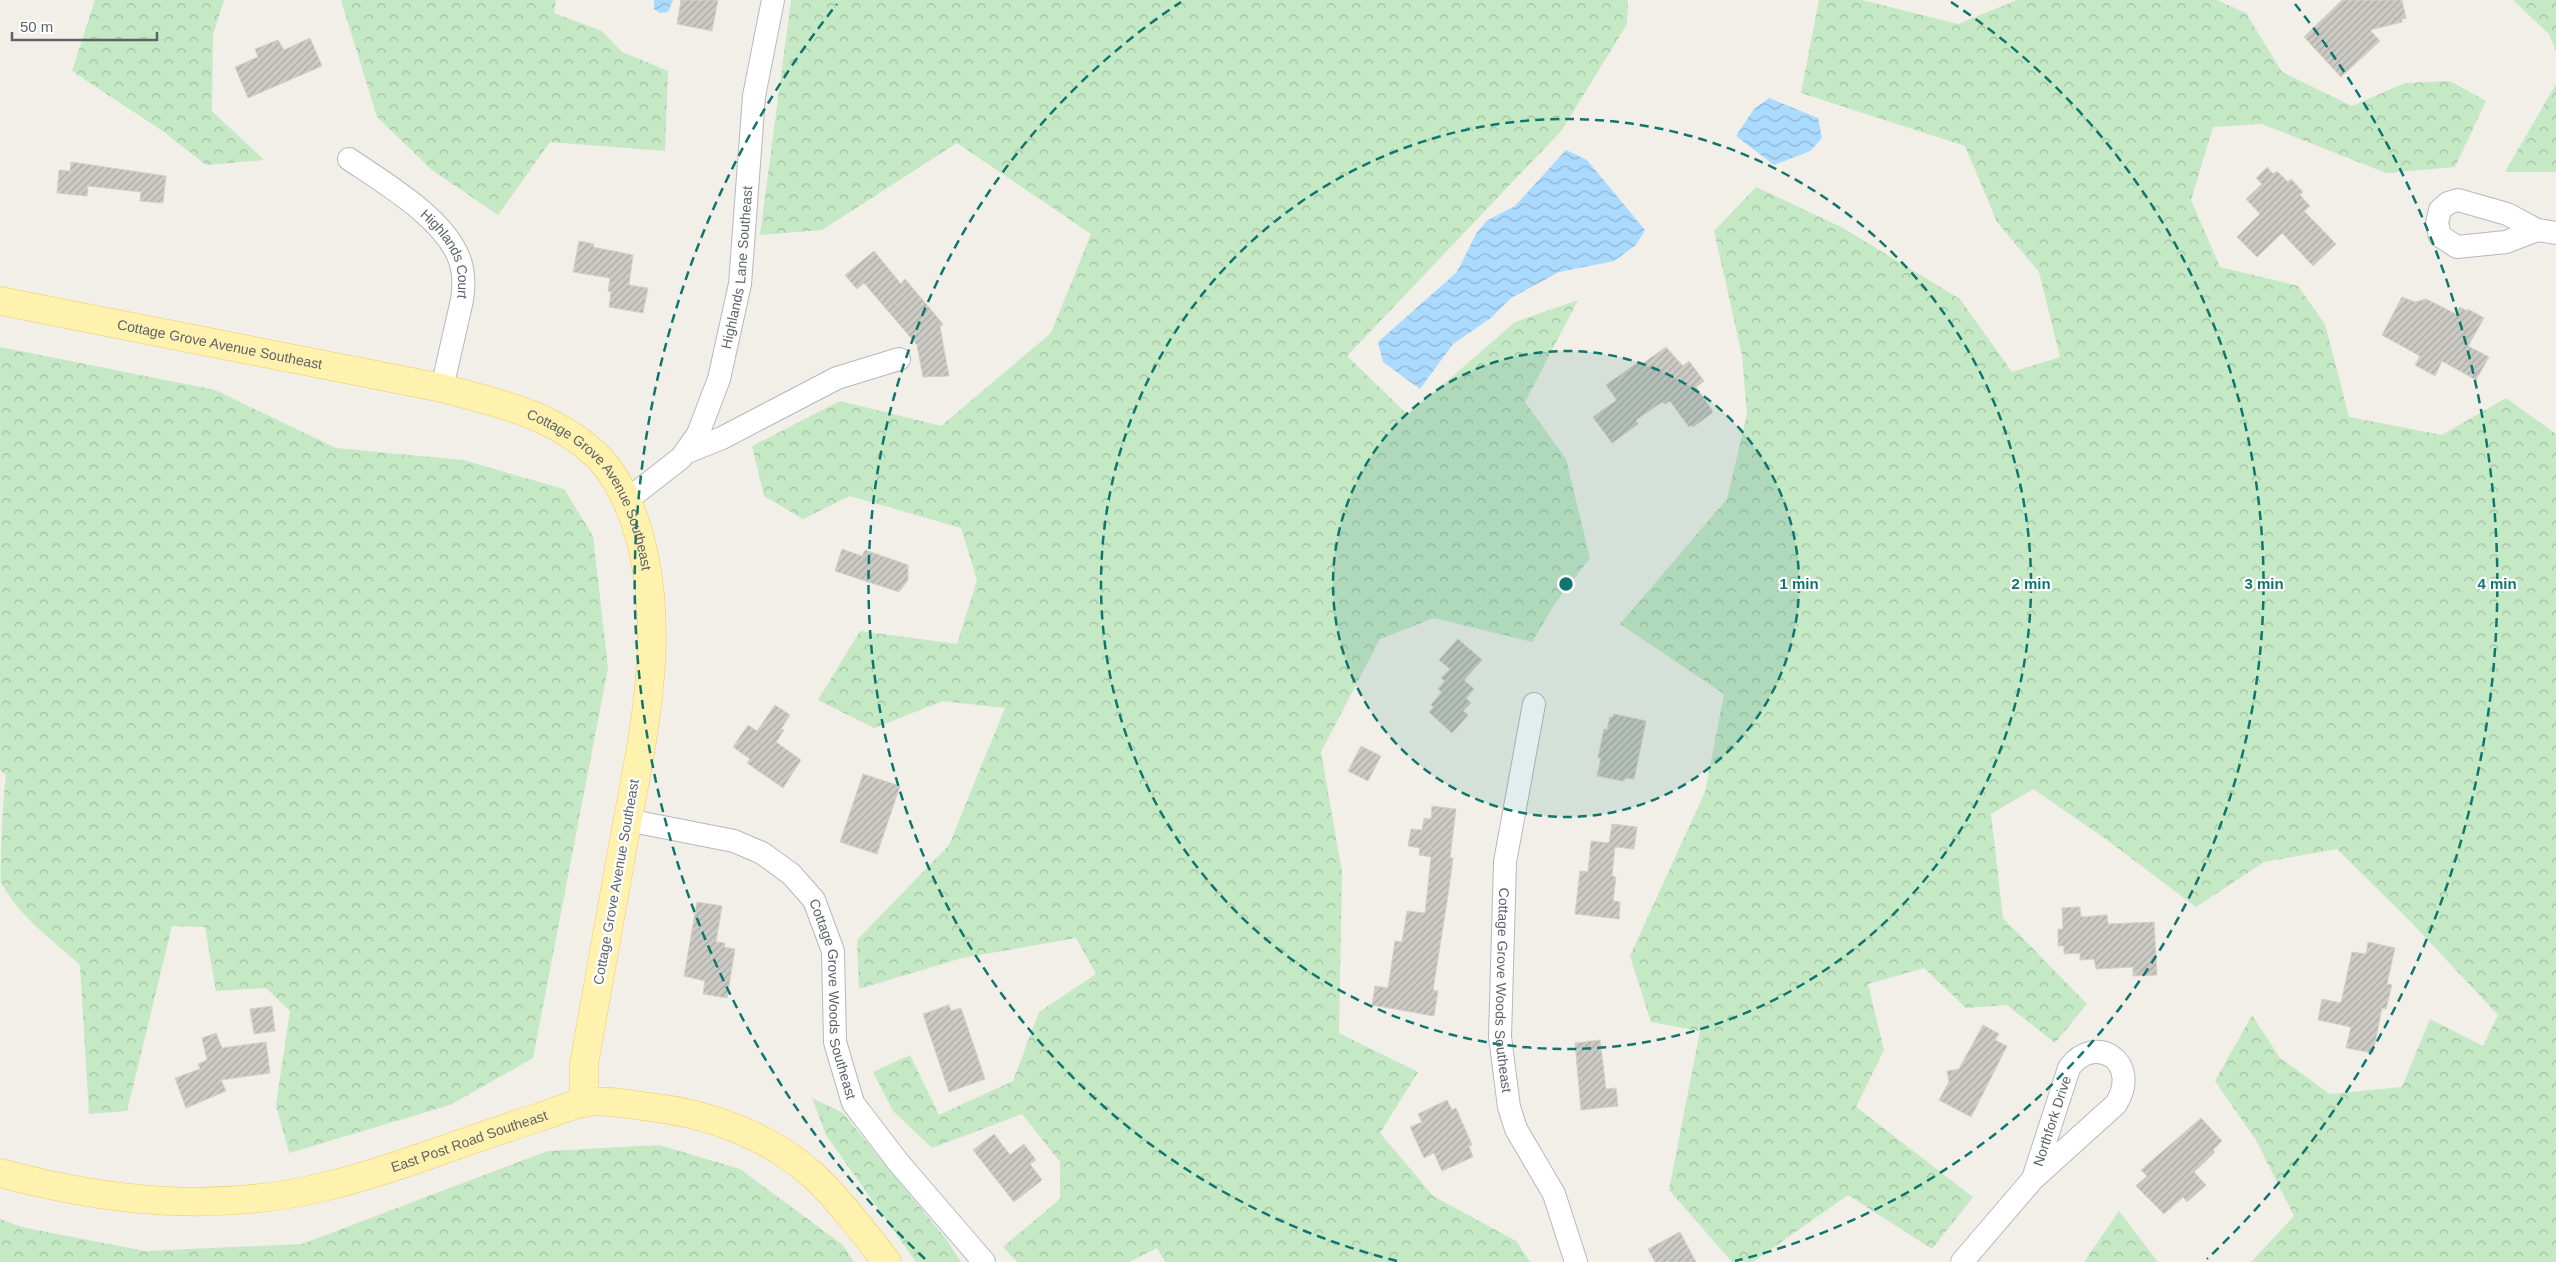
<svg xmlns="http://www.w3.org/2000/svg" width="2556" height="1262" font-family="Helvetica,sans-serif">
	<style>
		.forest { fill: url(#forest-crowns) }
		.water { fill: url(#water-waves) }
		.building { fill: url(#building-hatch); stroke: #d6d1c6 }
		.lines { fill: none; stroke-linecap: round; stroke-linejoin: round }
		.minor-casing { stroke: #b5b8bc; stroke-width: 24 }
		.major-casing { stroke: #f2c960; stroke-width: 29 }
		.minor { stroke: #fff; stroke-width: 22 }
		.major { stroke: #fff2af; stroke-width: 28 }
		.ring { fill: none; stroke: #0f766e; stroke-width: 2.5; stroke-dasharray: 9 6 }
		.labels { text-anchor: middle; stroke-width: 4.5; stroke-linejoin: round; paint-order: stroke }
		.street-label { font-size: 14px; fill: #5f6368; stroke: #fff }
		.centre { fill: #0f766e; stroke: #fff; stroke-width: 2.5 }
		.ring-label { font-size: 15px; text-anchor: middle; font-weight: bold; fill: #0f766e; stroke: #fff; stroke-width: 4.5; stroke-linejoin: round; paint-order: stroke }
	</style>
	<defs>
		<pattern id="forest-crowns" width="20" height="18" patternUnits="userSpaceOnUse" patternTransform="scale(1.25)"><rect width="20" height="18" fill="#c5e8c5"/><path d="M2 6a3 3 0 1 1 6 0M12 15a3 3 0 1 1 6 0" fill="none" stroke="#a3c0a4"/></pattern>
		<pattern id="water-waves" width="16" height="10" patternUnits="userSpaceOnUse" patternTransform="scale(1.25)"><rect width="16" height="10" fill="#aadaff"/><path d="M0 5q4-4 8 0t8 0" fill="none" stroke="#8eb4d2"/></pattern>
		<pattern id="building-hatch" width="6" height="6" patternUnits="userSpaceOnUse" patternTransform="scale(1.25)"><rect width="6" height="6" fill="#cccac5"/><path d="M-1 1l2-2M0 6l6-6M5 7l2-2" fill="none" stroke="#a9a8a4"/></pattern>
	</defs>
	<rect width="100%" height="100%" fill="#f1efe8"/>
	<path class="forest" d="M95,0H224L213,35L212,111L264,160L206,165L164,132L72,71Z
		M341,0H556L554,13L602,31L622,52L668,71L665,151L550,142L498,215L432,170L377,117Z
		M791,0H1628L1627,24L1562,130L1347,356L1408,415L1515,322L1578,300L1525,402L1566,459L1590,558L1554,605L1532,642L1434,618L1380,639L1321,752L1342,872L1339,1033L1418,1072L1380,1133L1433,1196L1516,1241L1530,1262H1165L1157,1248L1129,1262H1017L1003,1247L1060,1199V1162L1022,1114L932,1148L893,1111L873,1072L910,1055L939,1115L1013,1081L1039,1012L1096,974L1076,938L962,958L859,989L857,940L949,845L1005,708L943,701L874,728L818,700L860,631L957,644L977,580L961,528L850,496L803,519L764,496L752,446L840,401L941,426L1051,333L1091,234L957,143L822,230L760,235Z
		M1819,0H1862L1958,24L2017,0H2217L2246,13L2282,72L2352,106L2405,83L2450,81L2486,101L2455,167L2386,173L2262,124L2213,127L2191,200L2220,267L2298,286L2325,324L2349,417L2442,435L2506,398L2556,434V1262H2251L2294,1216L2256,1140L2215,1081L2252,1015L2280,1058L2330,1094L2402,1087L2430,1019L2483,1046L2498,1015L2411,922L2337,849L2264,862L2196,907L2103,837L2033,789L1991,814L2003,918L2087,1004L2055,1043L2007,1005L1966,1008L1924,968L1868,984L1884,1050L1856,1107L1973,1197L1932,1249L1848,1195L1753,1262H1732L1669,1190L1700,1031L1651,1022L1630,956L1705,792L1724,694L1620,624L1727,499L1747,414L1742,355L1714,231L1756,187L1843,228L1960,299L2012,372L2060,357L2039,272L1997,222L1965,146L1801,93Z
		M2513,0H2556V51L2549,34Z
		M2556,84V172H2505Z
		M0,347L215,390L336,448L463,460L564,489L593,536L608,668L533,1058L450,1105L289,1153L276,1105L290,1011L266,988L216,991L205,927L172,926L127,1111L89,1114L80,965C53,940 18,916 1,882C0,867 3,793 6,775L0,770Z
		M812,1098L843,1113L946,1239L961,1262H916L826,1135Z
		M659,1145L740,1169L843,1245L854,1262H0V1219L21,1227L145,1251L302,1244L548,1151Z
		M2119,1211L2158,1262H2084Z"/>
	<path class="water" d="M673,0L668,12L660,13L654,9V0Z
		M1769,98L1818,118L1822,138L1810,151L1774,165L1736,136L1754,109Z
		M1566,150L1587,160L1645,230L1636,245L1614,261L1559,272L1511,298L1491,318L1453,344L1420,389L1383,362L1378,342L1457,272L1476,234L1486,221L1515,206Z"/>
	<path class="building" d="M681,0H718L712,31L677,24Z
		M2342,0H2402L2406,18L2402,19V22L2370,30L2380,41L2341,77L2304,37Z
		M310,38L322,66L248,98L235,67L258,57L255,49L278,40L284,50Z
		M71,162L166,176L163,203L140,201L141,192L88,186L87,196L57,193L59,170L70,171Z
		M2267,167L2273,174L2277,171L2288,182L2291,179L2303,192L2300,195L2310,206L2304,211L2336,244L2313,266L2282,233L2257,257L2237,237L2260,214L2246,199L2262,184L2256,178Z
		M579,241L594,244L593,247L633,255L629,285L648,288L643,313L609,307L611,292L608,291L610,278L573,272Z
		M874,251L901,284L905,279L943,324L940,327L949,376L923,377L917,345L864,283L857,289L845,275Z
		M2402,297L2415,302L2426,299L2456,314L2460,307L2467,311L2468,309L2484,318L2468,346L2489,357L2476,380L2442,361L2435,376L2415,365L2420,356L2382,335Z
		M1666,347L1683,366L1689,361L1704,381L1696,387L1712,410V413L1693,427L1691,425L1689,427L1670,401L1665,404L1662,402L1636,420L1638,424L1612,443L1593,417L1617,400L1606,385L1640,361L1642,364Z
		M842,549L862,556L865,550L908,565V580L899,592L835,571Z
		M1458,639L1482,660L1464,680L1474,689L1466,698L1471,703L1463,711L1468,715L1452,733L1429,712L1434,707L1431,705L1442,692L1438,689L1445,681L1441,678L1450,669L1439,660Z
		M775,705L790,715L781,729L784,730L776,742L801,760L783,788L747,763L750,759L733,747L748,725L757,731Z
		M1614,714L1646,721L1634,779L1625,778L1624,781L1597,776L1601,758H1598L1604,729L1607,730L1610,717H1613Z
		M1361,746L1381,756L1368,781L1348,771Z
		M863,774L900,786L877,854L840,842Z
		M1432,806L1456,809L1450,858H1453L1449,889L1433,990L1438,991L1434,1016L1372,1005L1375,986L1388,988L1395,941L1402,942L1407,911L1425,913L1431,857L1419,855L1420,848L1408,846L1411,829L1422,830L1424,818L1431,819Z
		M1612,824L1637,827L1634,849L1615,847L1612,876L1616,877L1613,901L1620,902L1619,919L1575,914L1580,871L1588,872L1591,841L1609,843Z
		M697,902L722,906L716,942L725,943L724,947L735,949L727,998L703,994L705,981L684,976Z
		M2080,907L2081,917L2107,915L2108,924L2154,922L2157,975L2133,976V967L2096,969L2094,959L2080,960V953L2064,954V946H2058V929H2063L2062,908Z
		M2368,942L2395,948L2387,984L2392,985L2386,1009L2382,1008L2373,1053L2346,1048L2351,1027L2318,1020L2322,999L2341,1003L2352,952L2366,954Z
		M949,1005L951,1011L961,1008L985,1079L949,1092L923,1014Z
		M272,1006L275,1031L254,1034L250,1009Z
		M1983,1025L1999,1034L1995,1040L2007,1046L1971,1117L1939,1100L1949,1082L1947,1071L1959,1069Z
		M216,1033L222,1048L266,1042L270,1073L221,1080L226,1091L186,1108L175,1078L200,1069L198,1064L207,1060L202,1038Z
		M1600,1040L1606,1089L1616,1088L1618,1106L1581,1110L1575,1043Z
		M1447,1100L1452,1110L1456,1108L1472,1145L1469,1146L1473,1157L1442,1171L1434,1153L1424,1158L1410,1127L1422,1122L1418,1114Z
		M2201,1118L2222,1141L2213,1150L2215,1152L2194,1172L2206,1185L2187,1202L2183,1197L2164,1214L2136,1186L2147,1176L2141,1170Z
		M994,1134L1010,1155L1024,1144L1036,1160L1030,1164L1042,1180L1014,1202L973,1150Z
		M1680,1232L1696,1262H1655L1648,1249Z"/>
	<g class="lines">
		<g class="minor-casing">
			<g id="minor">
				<path id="s1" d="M349,159C384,183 443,217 459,258C464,271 464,287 462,300L442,388"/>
				<path d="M2537,230L2506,242L2457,247L2440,236L2437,223L2440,210L2448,203L2458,200L2507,214L2537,230L2556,233"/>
				<path d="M685,453L722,438L837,378L899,359"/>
				<path id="s2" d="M627,500L681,458L698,434L719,379L740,284L754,96L773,0"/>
				<path id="s3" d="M1534,704L1505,862L1500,1037L1509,1107L1516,1129L1554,1194L1576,1262"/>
				<path id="s4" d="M627,820L734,841L762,853L791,874L814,900L833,951L835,1042L853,1103L898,1162L984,1262"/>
				<path d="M1962,1262L2033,1179L2116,1104C2142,1062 2095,1032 2069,1068L2033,1179"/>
			</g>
		</g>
		<g class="major-casing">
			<g id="major">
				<path id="s5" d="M0,301L442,388C498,403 557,415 600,459C617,477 627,499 635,522C671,629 641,744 622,851C609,922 596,993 584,1064V1103"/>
				<path id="s6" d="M0,1173C109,1202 213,1213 324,1187C398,1169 468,1139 540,1117C554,1112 567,1107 581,1103C602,1099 628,1104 649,1107C708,1113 770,1136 815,1177C842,1203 864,1233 887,1262"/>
			</g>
		</g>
		<use href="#minor" class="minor"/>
		<use href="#major" class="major"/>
	</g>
	<circle cx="1566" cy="584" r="233" fill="#0f766e" fill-opacity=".12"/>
	<g class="ring">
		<circle cx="1566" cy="584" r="233"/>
		<circle cx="1566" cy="584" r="465"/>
		<path d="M1397 1261A698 698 0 0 1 1181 2M1951 2A698 698 0 0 1 1735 1261"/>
		<path d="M925 1259A931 931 0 0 1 837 4M2295 4A931 931 0 0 1 2207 1259"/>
	</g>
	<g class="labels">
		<g class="street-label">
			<text dy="5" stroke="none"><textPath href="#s1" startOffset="141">Highlands Court</textPath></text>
			<text dy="5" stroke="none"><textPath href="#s2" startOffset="270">Highlands Lane Southeast</textPath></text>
			<text dy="5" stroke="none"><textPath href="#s5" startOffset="224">Cottage Grove Avenue Southeast</textPath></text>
			<text dy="5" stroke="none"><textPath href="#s5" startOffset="644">Cottage Grove Avenue Southeast</textPath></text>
			<text transform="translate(616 882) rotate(-80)" y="5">Cottage Grove Avenue Southeast</text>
			<text dy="5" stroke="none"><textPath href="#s3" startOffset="289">Cottage Grove Woods Southeast</textPath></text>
			<text dy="5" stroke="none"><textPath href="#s4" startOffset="312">Cottage Grove Woods Southeast</textPath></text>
			<text transform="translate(2052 1121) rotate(-72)" y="5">Northfork Drive</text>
			<text dy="5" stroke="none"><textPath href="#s6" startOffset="480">East Post Road Southeast</textPath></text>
		</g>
	</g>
	<circle cx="1566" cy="584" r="8" class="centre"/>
	<g class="ring-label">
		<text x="1799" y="589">1 min</text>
		<text x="2031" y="589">2 min</text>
		<text x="2264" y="589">3 min</text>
		<text x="2497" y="589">4 min</text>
	</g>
	<path d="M12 32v8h145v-8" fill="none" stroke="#5f6368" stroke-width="2.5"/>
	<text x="20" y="32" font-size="15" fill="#5f6368" stroke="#ffffff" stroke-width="4" paint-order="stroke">50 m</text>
</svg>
